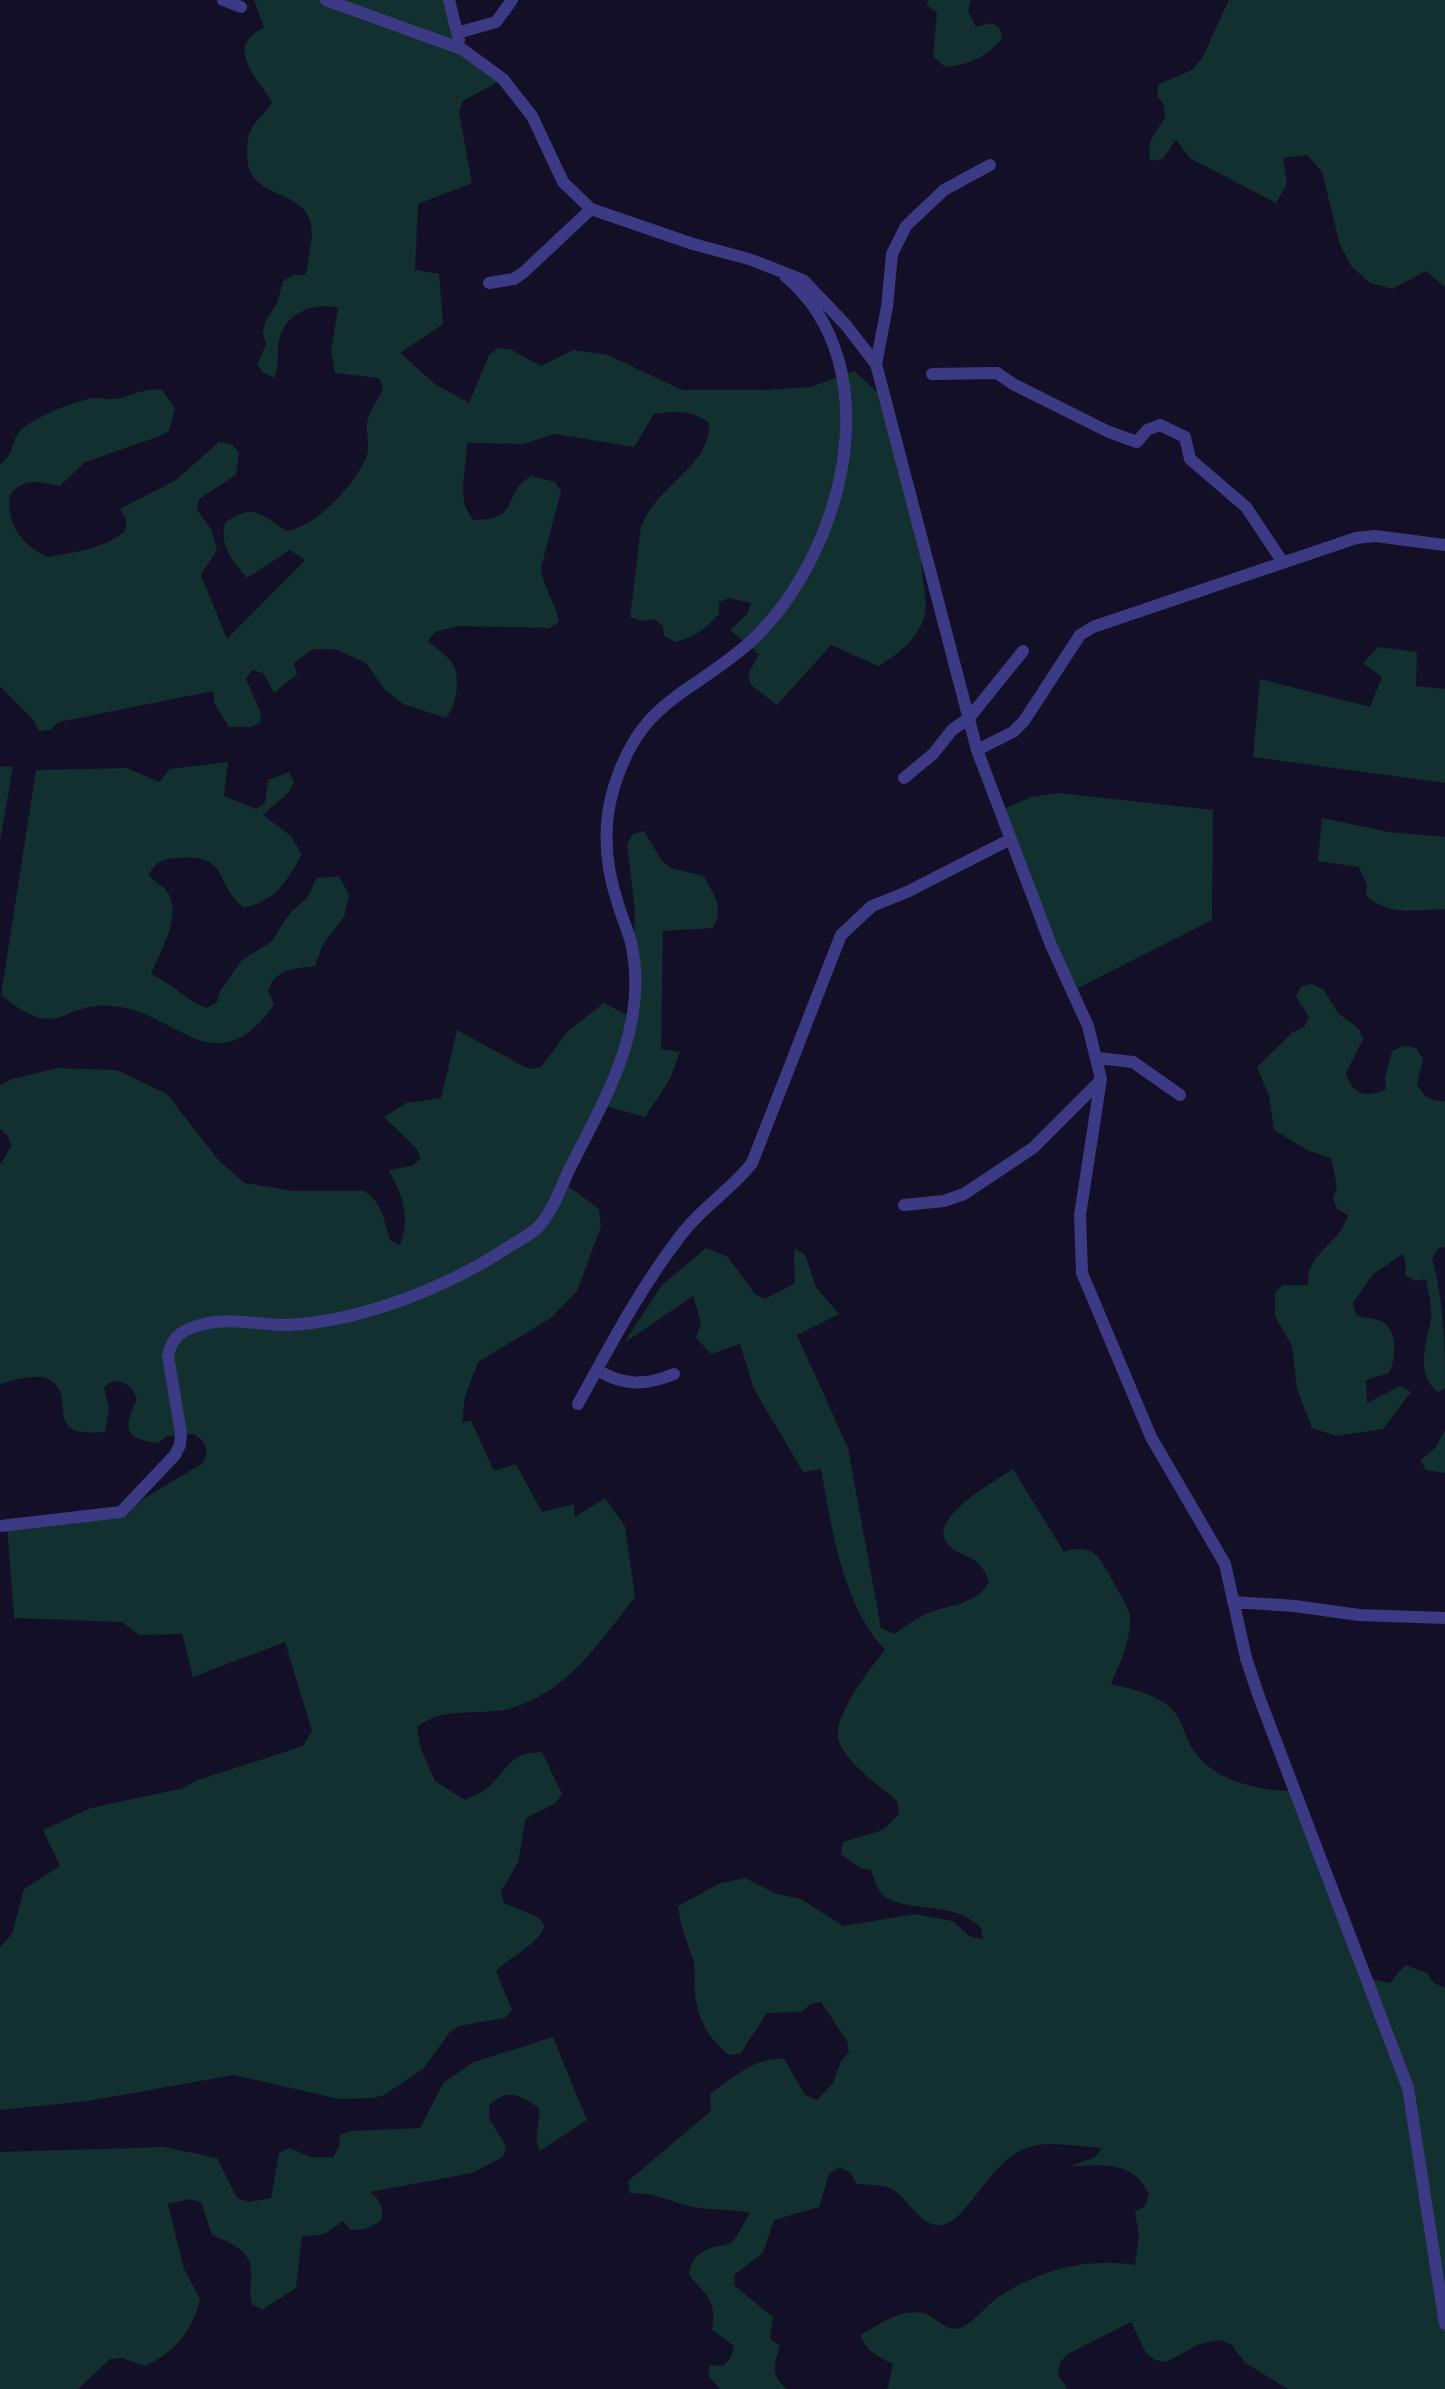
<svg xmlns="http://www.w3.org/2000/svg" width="1445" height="2389" font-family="'Exo 2',sans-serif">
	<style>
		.green { fill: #12302f }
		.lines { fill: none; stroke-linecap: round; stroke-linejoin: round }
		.minor { stroke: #3d3a85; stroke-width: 12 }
	</style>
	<rect width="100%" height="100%" fill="#130f26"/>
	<path class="green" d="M254,0H449L462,49L503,79L463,101L459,112L472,183L418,204L415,270L439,274L443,324L400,353L435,384L469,403L489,355L498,348L510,349L541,366L573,350L608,355L682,390H763L811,387L854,371L884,398L916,513L926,606C925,633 900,654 878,666L831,645L777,705L751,685L748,674L759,654L730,630L747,614L751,603L729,598L719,602V614C705,629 695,637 676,642L664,636L663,626L654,619L641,621L630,617L641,527C655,486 711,467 709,423C692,410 676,411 654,414L634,447L555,434L523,444L467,443C467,468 455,503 474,520C523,520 501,491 532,476L555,482L561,491L541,568C543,588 556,603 559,622L549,628L458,626L435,632L428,641C435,647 448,656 453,664C461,680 456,706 446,718L403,704L385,690L366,663L335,649H313L294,663L297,674L274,693L263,673L252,670L246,679L260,711L261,722L251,727H229L214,703L213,691L59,722L50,730L39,731L34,721L0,686V464C15,456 10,439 22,429C40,415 71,402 93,398C100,397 107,400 114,399C132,397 143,387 162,390L175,408L169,431L160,436L85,462L60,486C38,483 28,476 10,494C5,522 23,548 49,557C75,552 105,549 126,530V519L120,509L176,480L219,442L231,444L239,452L236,475L199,499L197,510L211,529L217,550L201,575L227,639L305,560L290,550L247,578C233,561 219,547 225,523C253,502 261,514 286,531C315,528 357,483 367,455C370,444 366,434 367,423C369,412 378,399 383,389L379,378L335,373L331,352L338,308C317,302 289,311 281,334C275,349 281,363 274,378L264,373L257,365L266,344L263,333L265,322L277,303L283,281L293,275H305C309,265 308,258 310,248C325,180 246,210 247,153C247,146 247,139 250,132C254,121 266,113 272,102C259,80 222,46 264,28Z
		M928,0H971L968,11L976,27L992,23L1000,29L1002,39C985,57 970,65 945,67L933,56L937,13L927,5Z
		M1229,0H1445V287L1426,271L1392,289L1370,283L1352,267L1340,245L1322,172L1307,155L1283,158L1287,184L1276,203L1190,158L1176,140L1163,159L1151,161C1145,142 1155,133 1165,118L1164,105L1157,96L1159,84L1192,70L1202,58Z
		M1378,647L1417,652L1416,686L1445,689V783L1253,757L1260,679L1370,707L1382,677L1363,663Z
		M228,762L224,796L256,809L265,803L268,780L289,772L294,782L289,792L263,815L291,836L302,855C283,885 279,898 244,908C212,882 231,853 175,858C161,860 155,862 149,875C155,884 163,885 168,893C182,916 160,952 151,974C173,984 185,1000 207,1008L217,1002L220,991L242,960L271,942L290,913L307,898L317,878L339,876L349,895L344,917L323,944L315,966C294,969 277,968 268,990L274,1005C215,1087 179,1013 114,1006C60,1000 62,1045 1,995L36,770L127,768L159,782L170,769Z
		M0,766L13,767L0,841Z
		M1058,793L1213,810L1212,920L1072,991L999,811L1031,797Z
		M1322,818L1389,832L1445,837V909C1417,910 1388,916 1366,896L1367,885L1359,867L1318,861Z
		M644,831L662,861L671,868L704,876C713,894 725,908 713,928L663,931L661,1049L680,1052L670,1079L645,1117L602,1105L563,1182L599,1209L601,1227L577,1291L551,1318L478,1362L465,1397L462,1423L471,1420L494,1471L516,1464L542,1512L574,1504L575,1517L605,1498L625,1526L635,1597C600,1641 569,1691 512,1708C480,1717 445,1705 417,1727L421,1749L435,1781L465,1800C472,1796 480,1794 486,1789C508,1771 507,1752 542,1752L562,1794L556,1803L526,1818L518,1863L501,1891L504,1903L538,1917L545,1926C536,1946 512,1955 496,1971L512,2010L505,2018L459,2026L450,2032L423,2069L384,2095L373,2098L339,2099L234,2075L88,2101L0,2110V1947L12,1934L24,1889L60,1866L43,1830L91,1808L184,1788L195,1781L303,1746L312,1731L285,1642L193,1677L182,1634L139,1635L122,1622L14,1618L7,1526L121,1512L203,1463L207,1452L203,1441L194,1434L167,1436L158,1443C123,1438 123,1429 137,1399C132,1386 126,1382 113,1381L104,1387L109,1409L105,1432C39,1438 79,1398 50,1380C37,1372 13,1381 0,1384V1164L11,1147L8,1136L0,1129V1085L12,1079L58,1068L117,1070L167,1094L219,1161L245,1183L292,1191H364C382,1202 384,1220 390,1240L400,1245C411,1216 402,1196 389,1170L412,1166L421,1158L416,1148L384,1117L406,1103L441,1098L457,1030L529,1069L541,1067L568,1031L604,1003L631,1017L635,911L627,844L633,834Z
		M1312,984L1324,990L1338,1013L1359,1029L1363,1039L1346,1073C1352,1095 1367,1099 1386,1089L1385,1078L1392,1051L1404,1046L1416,1048L1423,1059L1417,1084C1424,1097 1430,1102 1445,1101V1247L1439,1248L1432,1258C1444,1301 1445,1344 1445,1388L1438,1392C1414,1374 1427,1343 1431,1318C1432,1306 1428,1291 1426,1279L1415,1281L1405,1275L1406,1264L1403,1254L1373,1274L1353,1303L1356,1315C1364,1318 1375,1318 1383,1322C1398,1331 1396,1359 1389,1373L1366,1380L1367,1403L1400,1386L1411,1392L1383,1429L1336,1436L1312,1428L1297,1389L1292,1346L1275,1316V1293L1283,1285H1308C1305,1253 1341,1244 1348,1215L1337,1209L1333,1198L1337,1187L1331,1158L1307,1150L1274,1130L1269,1096L1257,1067L1293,1032L1304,1027L1309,1017L1296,997L1301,986Z
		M706,1248L728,1257L755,1294L765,1299L795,1283L794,1249L805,1254L816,1287L839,1314L797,1335L848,1448L881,1628L894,1634C903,1628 912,1621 922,1616C945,1604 975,1607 989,1582C978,1550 961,1561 947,1543C927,1518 997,1480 1013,1469L1064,1552C1074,1548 1086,1547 1095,1554C1101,1558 1129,1609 1130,1615C1131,1641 1121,1661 1111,1684C1133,1689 1153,1693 1171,1708C1183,1720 1184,1737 1194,1751C1214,1781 1258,1790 1290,1791L1368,1978L1390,1983L1405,1965L1427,1973L1434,1983L1445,1988V2389H1288L1245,2363L1232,2345L1220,2340L1197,2345L1167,2362L1155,2360L1146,2353L1131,2322L1068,2354L1060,2362L1058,2375L1068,2389H884L888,2388L893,2364C879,2357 866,2352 861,2335C880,2324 902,2307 926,2314C937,2318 946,2332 959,2328C973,2324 986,2306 997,2298C1037,2270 1088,2257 1135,2265L1139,2235L1135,2212L1145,2206L1149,2194C1132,2159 1103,2166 1069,2166L1094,2158L1102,2148C1081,2147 1058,2142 1038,2145C992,2151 969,2222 942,2225C921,2228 909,2199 892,2189C883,2184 867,2185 856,2184L851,2173L840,2167L829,2174L819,2207L774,2220L763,2253L734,2275L735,2286L773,2317L770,2339L780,2345C774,2365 770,2375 787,2389H720L708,2376L710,2365L723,2366L731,2357L734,2346L712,2330C717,2301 707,2296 689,2275C691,2250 710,2248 732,2243L750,2213C729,2208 707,2211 689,2206C666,2200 655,2193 630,2193L628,2181L711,2111L710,2094C731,2078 757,2056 784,2059L805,2095L817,2100L833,2083L841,2061L849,2052L847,2041L821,2002L810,2004L802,2012L767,2013L741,2053L729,2055C709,2040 697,2018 695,1993C694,1982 696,1970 693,1960C687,1941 680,1926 678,1906L720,1883L745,1878L777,1894L801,1899L843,1926L915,1914L952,1921L971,1937L983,1939L981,1928C953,1899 904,1914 883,1895C877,1889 874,1878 871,1870L860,1868L841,1854L843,1842L883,1830L899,1814L897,1801C878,1784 849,1766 839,1742C830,1719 871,1667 885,1650C842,1603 832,1530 821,1469L803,1472L754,1389L740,1344L711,1354L696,1338L701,1323L693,1296L624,1343L662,1285Z
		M1445,1430V1473L1426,1470L1420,1460L1435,1448Z
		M553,2037L587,2120L540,2151C532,2135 541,2124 539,2108C520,2095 506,2087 489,2106V2118L506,2146L503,2157L472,2173L370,2192C380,2200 383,2205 382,2219C372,2228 364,2230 350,2230L343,2221L325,2234L302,2237L296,2288L262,2310L252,2304C248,2292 252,2284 251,2271C250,2248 229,2243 212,2235L201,2202L190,2199L168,2204L184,2269L200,2299C193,2331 175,2352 145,2366L122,2358L110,2359L78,2389H0V2152L164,2147L217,2158L237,2198L249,2202L271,2198L279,2153L290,2148L311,2157H333L339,2147L340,2135L350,2131L420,2128L443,2083L474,2062Z"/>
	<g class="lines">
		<path class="minor" d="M223,0L241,7
			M326,0L462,49L503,79L532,116L563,182L591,209L693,244L749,259L803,280L845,324L876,364L977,750L1051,945L1088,1026L1101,1079L1080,1215L1082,1273L1151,1437L1225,1564L1246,1658L1259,1697L1408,2088L1445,2324
			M449,0L459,40
			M457,33L496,22L512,0
			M489,283L514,279L524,272L591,209
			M876,364L887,307L892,254L906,226L944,190L990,165
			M932,374L997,373L1013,384L1109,432L1137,442L1147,430L1160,425L1185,437L1190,459L1246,507L1282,561
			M977,750L1013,732L1024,721L1080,635L1093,627L1356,538L1375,536L1445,545
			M904,778L933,754L952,730L969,718L1023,651
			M1098,1058L1133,1062L1180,1095
			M904,1205L944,1201L964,1194L1033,1148L1101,1080
			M597,1370C624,1386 645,1386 674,1374
			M578,1404C610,1346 640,1288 681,1235C702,1207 731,1190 752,1163L841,935L872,906L907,892L1009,840
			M0,1526L121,1512L175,1455L180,1445L181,1433L168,1356C172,1335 184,1329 204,1324C229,1317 260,1325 286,1325C361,1322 448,1287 510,1246C519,1240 533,1234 540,1225C554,1209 562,1184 571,1166C606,1097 648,1027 632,947C629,932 622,918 618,904C605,865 602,826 614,787C641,699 689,696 749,643C842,559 894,367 785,276
			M1233,1602L1295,1606L1359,1615L1445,1618"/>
	</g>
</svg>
